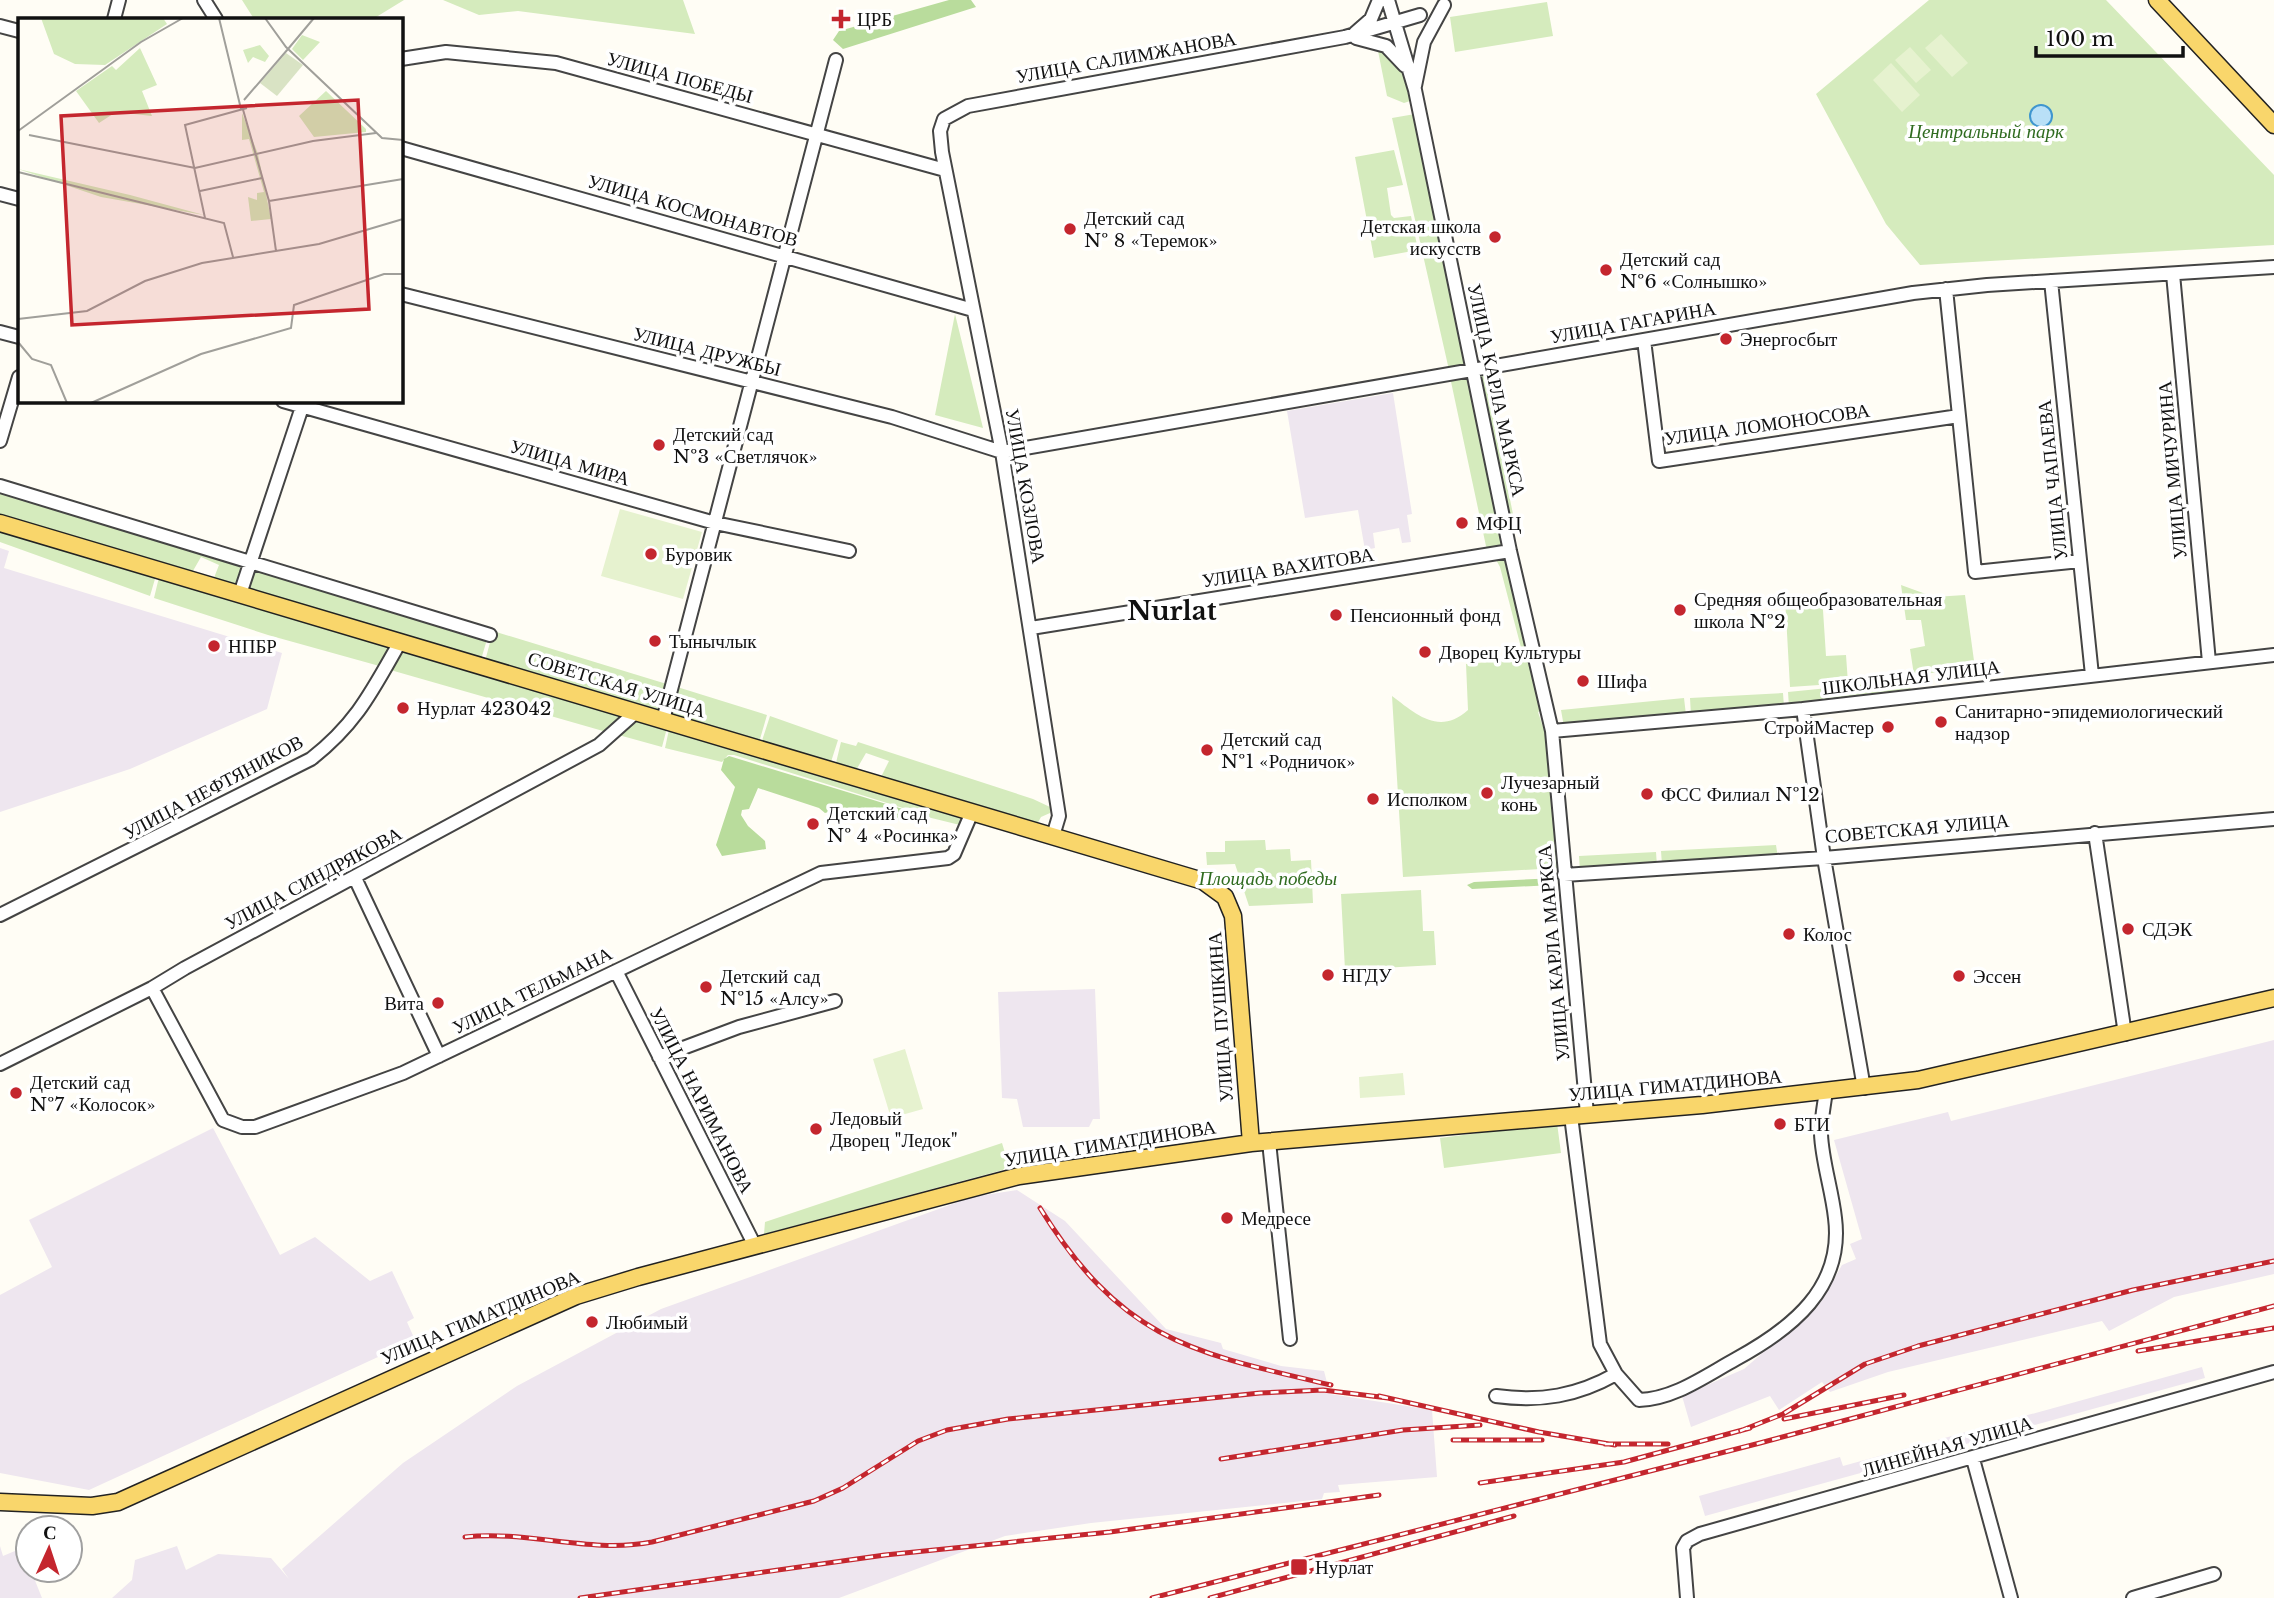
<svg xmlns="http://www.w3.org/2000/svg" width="2274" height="1598" font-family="'Libre Baskerville',serif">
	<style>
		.industrial { fill: #eee6ef }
		.green { fill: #d5ebbd }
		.forest { fill: #b9dc9c }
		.pitch { fill: #e6f2cf }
		.water { fill: #b9e0f7; stroke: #3f96cf; stroke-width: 2 }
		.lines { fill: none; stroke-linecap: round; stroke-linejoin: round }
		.minor-casing { stroke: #444; stroke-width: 16 }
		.major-casing { stroke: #222; stroke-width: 19 }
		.minor { stroke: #fff; stroke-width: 12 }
		.major { stroke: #f9d66b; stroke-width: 16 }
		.rail-casing { stroke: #c4262e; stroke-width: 5 }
		.rail { stroke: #fff; stroke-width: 2.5; stroke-dasharray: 8; stroke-linecap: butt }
		.poi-dot { fill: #c4262e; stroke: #fff; stroke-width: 2.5 }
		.labels { text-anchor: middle; stroke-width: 7; stroke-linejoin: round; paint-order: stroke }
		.poi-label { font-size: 19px; fill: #111; stroke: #fff; text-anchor: start }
		.street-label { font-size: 19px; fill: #111; stroke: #fff }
		.park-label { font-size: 19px; font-style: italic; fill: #2f6b1f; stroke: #fff }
		.district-label { font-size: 26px; font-weight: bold; fill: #111; stroke: #fff }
		.inset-road { fill: none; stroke: #a09f9a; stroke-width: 2 }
		.view { fill: #c4262e; fill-opacity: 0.15; stroke: #c4262e; stroke-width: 3.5 }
		.inset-edge { fill: none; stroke: #111; stroke-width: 3.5 }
	</style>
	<rect width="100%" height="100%" fill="#fffdf5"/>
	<path class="industrial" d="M1393,393L1412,514L1407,515L1411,542L1402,543L1399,528L1373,533L1375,548L1365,550L1358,510L1305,518L1287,411Z
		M0,548L9,551L4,568L282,653L267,709L130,769L0,812Z
		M1095,989L1100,1119H1093L1089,1127H1023L1017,1099L1002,1098L998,992Z
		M2274,1040V1274L2174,1297L2109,1331L2102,1321L1888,1372L1830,1392L1822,1382L1779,1410L1770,1396L1691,1427L1682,1396L1744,1369L1821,1302L1842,1265L1856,1259L1850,1244L1862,1239L1834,1140L1948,1112L1951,1121Z
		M213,1128L280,1255L315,1237L370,1281L392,1271L414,1318L407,1322L415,1340L89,1490L0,1473V1295L52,1267L29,1220Z
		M1017,1190L1065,1221L1166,1329L1221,1343L1223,1349L1281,1366L1324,1371L1330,1394L1432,1410L1437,1477L1338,1485L1340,1492L1324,1493L1322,1499L1091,1523L1005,1536L839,1598H112L132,1580L135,1560L177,1546L186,1570L218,1554L271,1558L289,1579L282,1569L403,1463L517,1386L661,1309L972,1197Z
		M2202,1367L2205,1378L1705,1516L1699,1496L1840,1457L1843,1466Z
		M0,1546L3,1556L22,1548L42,1598H0Z"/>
	<path class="green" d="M242,0H404L373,19H254Z
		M443,0H683L695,34L518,11L479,15Z
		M1929,0H2106L2274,175V245L1920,265L1886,224L1816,94Z
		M1547,2L1553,36L1455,52L1450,17Z
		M1377,46L1408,76L1413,100L1404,103L1387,96Z
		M1415,114L1469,366L1449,370L1392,118Z
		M1394,150L1403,185L1387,188L1391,215L1394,218L1411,216L1418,250L1374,258L1355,157Z
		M955,314L983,428L935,415Z
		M1484,372L1513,514L1504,515L1476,373Z
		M1470,373L1508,548L1489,551L1486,546L1450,377Z
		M0,487L248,563L239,591L212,583L219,565L201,557L190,576L0,520Z
		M0,525L157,572L150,596L0,542Z
		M1509,553L1545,709L1538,712L1545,733L1557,868L1403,877L1392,696C1416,714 1439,736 1468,710L1466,664L1524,659L1500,567L1494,556Z
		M252,564L488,636L480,663L243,593Z
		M160,573L396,644L383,667L268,635L154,598Z
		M1901,585L1934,597L1965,595L1975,668L1914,675L1910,649L1925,646L1921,620H1906Z
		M1822,595L1826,656L1846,655L1848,683L1790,687L1785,597Z
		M493,631L670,685L662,717L484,665Z
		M401,644L632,713L610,733L387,669Z
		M1909,680L1911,692L1789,707L1788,692Z
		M674,686L767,715L758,746L665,719Z
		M1783,693L1784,707L1691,715L1690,698Z
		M1684,698L1686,715L1564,727L1561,710Z
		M636,714L668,724L662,747L615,734Z
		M770,716L838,740L830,765L760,747Z
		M670,725L970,813L964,826L907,812L906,809L734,755H728L722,762L665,748Z
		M841,742L856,746L858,742L1033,799L1050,807V813L1041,817L1036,826L881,777L889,761L866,753L855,772L835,767Z
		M1265,840L1266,850L1290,849L1291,861L1311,860L1313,903L1249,906L1235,864L1207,865L1206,852H1225V841Z
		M1776,845L1778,858L1662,865L1661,851Z
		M1656,852L1657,866L1580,871L1579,856Z
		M1421,890L1423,931H1434L1436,965L1345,970L1341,894Z
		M1557,1123L1561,1153L1444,1168L1440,1138Z
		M1002,1143L1008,1163L1003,1170L764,1234L765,1222Z"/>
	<path class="forest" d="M949,0H971L976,7L843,49L833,40L839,31Z
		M729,756L906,810V818L894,820L842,808L825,813L819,808L758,788L749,809L742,810L741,815L748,826L765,841L766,849L722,856L716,845L735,787L721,770L724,759Z
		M1557,878L1554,885L1472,889L1467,885L1474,882Z"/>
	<path class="pitch" d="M1941,34L1968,63L1952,77L1925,48Z
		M1910,47L1931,70L1916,83L1895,60Z
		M1891,63L1920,95L1902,112L1873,80Z
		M620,509L702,532L683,599L601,576Z
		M905,1049L923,1109L891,1118L873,1059Z
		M1403,1073L1405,1095L1360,1098L1359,1077Z"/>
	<path class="water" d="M2030 116a11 11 0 1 1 22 0a11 11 0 1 1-22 0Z"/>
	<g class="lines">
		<g class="minor-casing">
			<path id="minor" d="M204,0L216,19
				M1388,0L1415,90L1510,551L1552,731L1587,1114
				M114,19L119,0
				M0,26L19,31
				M1355,33L1371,19L1379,0
				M1356,38L1386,46L1405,66
				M401,59L446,52L556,63L945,170
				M1415,86L1424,42L1444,5
				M401,148L973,310
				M0,194L19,199
				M2173,274L2209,662
				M2051,281L2092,675
				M1946,289L1975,572L2080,561
				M401,294L892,417L1002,452
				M0,332L19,337
				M1644,340L1659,461L1959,416
				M283,401L715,523L849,551
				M0,441L19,377
				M1002,452L1913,293L1987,285L2274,267
				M0,486L490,635
				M240,594L304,401
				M1031,628L1510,551
				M1803,709L1824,858L1864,1088
				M663,720L836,60
				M1552,731L1803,709L2274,655
				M2095,833L2125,1034
				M1053,836L1059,816L1002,452L942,152L940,131L944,119L968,106L1345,37L1420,15
				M1564,875L1824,858L2274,819
				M355,878L439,1056
				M0,915L311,759C357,723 372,691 400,642
				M616,971L755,1246
				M152,988L223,1120L242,1127H255L403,1073L821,873L948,858L954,854L972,812
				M659,1057L739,1027L835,1001
				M0,1064L152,988L185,968L599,745L636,712
				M1571,1116L1600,1344L1616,1374L1639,1400C1674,1399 1705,1376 1736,1359C1791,1329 1844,1288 1835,1218C1832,1190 1822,1161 1821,1134C1821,1120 1824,1105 1826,1091
				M1269,1142L1290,1339
				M1496,1396C1541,1402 1577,1396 1616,1374
				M1973,1459L2011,1598
				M1687,1598L1683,1548L1687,1541L1700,1534L2274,1372
				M2133,1598L2214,1574"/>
		</g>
		<g class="major-casing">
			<path id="major" d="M2157,0L2274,125
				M0,523L1203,881L1225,897L1233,916L1251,1143
				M0,1502L92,1506L118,1502L576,1296L638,1277L1019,1176L1251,1143L1702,1105L1918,1080L2274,998"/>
		</g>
		<use href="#minor" class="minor"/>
		<use href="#major" class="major"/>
		<g class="rail-casing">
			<path id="rail" d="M1040,1208C1122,1340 1189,1352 1331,1385
				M2138,1351L2274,1328
				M1379,1396L1539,1432L1615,1445
				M1784,1419L1904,1395
				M1740,1431L1783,1414L1865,1364L1918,1346L2133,1290L2274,1261
				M1453,1440H1542
				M1605,1444H1668
				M1221,1459L1403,1430L1480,1425
				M1480,1483L1624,1462L1750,1428
				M465,1537C528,1530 589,1554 652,1542L814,1501L843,1488L918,1441L947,1430L1008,1419L1260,1393L1323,1390L1388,1398
				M580,1598L885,1555L1110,1532L1379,1495
				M1152,1598L1760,1443L2274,1306
				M1210,1598L1514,1516"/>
		</g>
		<use href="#rail" class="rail"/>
	</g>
	<g class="poi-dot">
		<path d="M837.5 8.5h7v7h7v7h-7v7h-7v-7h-7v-7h7z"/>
		<circle cx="1070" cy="229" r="7"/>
		<circle cx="1495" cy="237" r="7"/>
		<circle cx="1606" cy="270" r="7"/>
		<circle cx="1726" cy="339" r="7"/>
		<circle cx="659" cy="445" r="7"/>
		<circle cx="1462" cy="523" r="7"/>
		<circle cx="651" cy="554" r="7"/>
		<circle cx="1680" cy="610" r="7"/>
		<circle cx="1336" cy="615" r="7"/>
		<circle cx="655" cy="641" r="7"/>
		<circle cx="214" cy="646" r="7"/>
		<circle cx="1425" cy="652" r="7"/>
		<circle cx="1583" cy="681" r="7"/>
		<circle cx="403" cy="708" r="7"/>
		<circle cx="1941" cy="722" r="7"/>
		<circle cx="1888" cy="727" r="7"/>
		<circle cx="1207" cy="750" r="7"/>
		<circle cx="1487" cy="793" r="7"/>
		<circle cx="1647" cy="794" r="7"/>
		<circle cx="1373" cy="799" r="7"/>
		<circle cx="813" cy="824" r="7"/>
		<circle cx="2128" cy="929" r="7"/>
		<circle cx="1789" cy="934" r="7"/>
		<circle cx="1328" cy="975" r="7"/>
		<circle cx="1959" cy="976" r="7"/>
		<circle cx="706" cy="987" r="7"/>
		<circle cx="438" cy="1003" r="7"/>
		<circle cx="16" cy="1093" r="7"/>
		<circle cx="1780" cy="1124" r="7"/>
		<circle cx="816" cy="1129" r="7"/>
		<circle cx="1227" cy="1218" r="7"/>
		<circle cx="592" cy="1322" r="7"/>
		<rect x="1290" y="1558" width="18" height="18" rx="3.5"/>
	</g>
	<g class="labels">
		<g class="poi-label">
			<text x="857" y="26">ЦРБ</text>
			<text x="1084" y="225">Детский сад<tspan x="1084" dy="22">№ 8 «Теремок»</tspan></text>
			<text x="1481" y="233" text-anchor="end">Детская школа<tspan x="1481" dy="22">искусств</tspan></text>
			<text x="1620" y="266">Детский сад<tspan x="1620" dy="22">№6 «Солнышко»</tspan></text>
			<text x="1740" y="346">Энергосбыт</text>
			<text x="673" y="441">Детский сад<tspan x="673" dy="22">№3 «Светлячок»</tspan></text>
			<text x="1476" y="530">МФЦ</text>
			<text x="665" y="561">Буровик</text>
			<text x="1694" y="606">Средняя общеобразовательная<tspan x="1694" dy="22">школа №2</tspan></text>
			<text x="1350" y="622">Пенсионный фонд</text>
			<text x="669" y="648">Тынычлык</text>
			<text x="228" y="653">НПБР</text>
			<text x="1439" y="659">Дворец Культуры</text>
			<text x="1597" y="688">Шифа</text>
			<text x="417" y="715">Нурлат 423042</text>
			<text x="1955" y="718">Санитарно-эпидемиологический<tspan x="1955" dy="22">надзор</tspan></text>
			<text x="1874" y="734" text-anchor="end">СтройМастер</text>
			<text x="1221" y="746">Детский сад<tspan x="1221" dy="22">№1 «Родничок»</tspan></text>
			<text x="1501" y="789">Лучезарный<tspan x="1501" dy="22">конь</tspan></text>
			<text x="1661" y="801">ФСС Филиал №12</text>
			<text x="1387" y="806">Исполком</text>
			<text x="827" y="820">Детский сад<tspan x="827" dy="22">№ 4 «Росинка»</tspan></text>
			<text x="2142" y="936">СДЭК</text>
			<text x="1803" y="941">Колос</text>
			<text x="1342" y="982">НГДУ</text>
			<text x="720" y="983">Детский сад<tspan x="720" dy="22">№15 «Алсу»</tspan></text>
			<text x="1973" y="983">Эссен</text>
			<text x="424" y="1010" text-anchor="end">Вита</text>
			<text x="30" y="1089">Детский сад<tspan x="30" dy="22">№7 «Колосок»</tspan></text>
			<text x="830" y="1125">Ледовый<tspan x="830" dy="22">Дворец "Ледок"</tspan></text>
			<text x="1794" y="1131">БТИ</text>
			<text x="1241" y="1225">Медресе</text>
			<text x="606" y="1329">Любимый</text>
			<text x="1315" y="1574">Нурлат</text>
		</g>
		<g class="street-label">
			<text transform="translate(1126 57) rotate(-10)" y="7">УЛИЦА САЛИМЖАНОВА</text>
			<text transform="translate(680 77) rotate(15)" y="7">УЛИЦА ПОБЕДЫ</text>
			<text transform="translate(693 210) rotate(16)" y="7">УЛИЦА КОСМОНАВТОВ</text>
			<text transform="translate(1633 322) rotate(-10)" y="7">УЛИЦА ГАГАРИНА</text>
			<text transform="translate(707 351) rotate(14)" y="7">УЛИЦА ДРУЖБЫ</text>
			<text transform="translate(1497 390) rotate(78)" y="7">УЛИЦА КАРЛА МАРКСА</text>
			<text transform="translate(1767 424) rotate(-8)" y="7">УЛИЦА ЛОМОНОСОВА</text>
			<text transform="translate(570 462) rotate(16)" y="7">УЛИЦА МИРА</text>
			<text transform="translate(2172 470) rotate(-95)" y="7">УЛИЦА МИЧУРИНА</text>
			<text transform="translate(2052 480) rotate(-96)" y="7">УЛИЦА ЧАПАЕВА</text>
			<text transform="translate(1026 486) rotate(80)" y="7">УЛИЦА КОЗЛОВА</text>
			<text transform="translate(1288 567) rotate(-9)" y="7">УЛИЦА ВАХИТОВА</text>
			<text transform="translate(1911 677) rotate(-7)" y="7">ШКОЛЬНАЯ УЛИЦА</text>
			<text transform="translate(617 684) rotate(17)" y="7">СОВЕТСКАЯ УЛИЦА</text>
			<text transform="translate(213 787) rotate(-28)" y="7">УЛИЦА НЕФТЯНИКОВ</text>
			<text transform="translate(1917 828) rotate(-5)" y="7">СОВЕТСКАЯ УЛИЦА</text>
			<text transform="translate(313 878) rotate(-28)" y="7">УЛИЦА СИНДРЯКОВА</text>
			<text transform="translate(1553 953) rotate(-95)" y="7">УЛИЦА КАРЛА МАРКСА</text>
			<text transform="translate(532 990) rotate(-26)" y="7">УЛИЦА ТЕЛЬМАНА</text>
			<text transform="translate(1220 1017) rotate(-94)" y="7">УЛИЦА ПУШКИНА</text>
			<text transform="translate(1675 1085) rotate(-5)" y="7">УЛИЦА ГИМАТДИНОВА</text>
			<text transform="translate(702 1100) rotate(63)" y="7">УЛИЦА НАРИМАНОВА</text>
			<text transform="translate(1110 1143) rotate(-9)" y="7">УЛИЦА ГИМАТДИНОВА</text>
			<text transform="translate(480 1317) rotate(-23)" y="7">УЛИЦА ГИМАТДИНОВА</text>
			<text transform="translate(1947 1446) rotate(-16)" y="7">ЛИНЕЙНАЯ УЛИЦА</text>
		</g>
		<g class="park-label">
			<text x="1986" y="138">Центральный парк</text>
			<text x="1268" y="885">Площадь победы</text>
		</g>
		<g class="district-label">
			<text x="1172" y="620">Nurlat</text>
		</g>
	</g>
	<g transform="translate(18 18)">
		<rect width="385" height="385" fill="#fffdf5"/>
		<path d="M23,0H145L149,6L87,47L57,46L36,36ZM284,17L302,24L285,42L274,31ZM242,27L251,38L247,44L235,39L230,45L225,32ZM122,30L139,67L124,73L134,98L98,94L81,105L58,73L94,48L98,52ZM308,73L348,111V114L296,119L281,98ZM224,95L240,136L253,201L233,203L230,179L239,182V175L246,174L231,121L224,122ZM0,151L112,177L186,197L83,179Z" fill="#d5ebbd"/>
		<path d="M268,35L285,47L259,78L242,65Z" fill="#d9e3c4"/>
		<path class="inset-road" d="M201,0L223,91M247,0L268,29L364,120L385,122M270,31L296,0M226,82L270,31M224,88L251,183L258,233M0,113L123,24L165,0M11,117L177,150L295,123L358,115M0,154L206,205L215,239M182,173L244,160M251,183L385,161M187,200L167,107L229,90M0,301L69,293L127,263L184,245L301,226L385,201M0,324L14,341L33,347L49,385M73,385L183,336L273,310L276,287L366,256H385"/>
		<path class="view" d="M340,82L351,291L54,307L43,98Z"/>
		<rect width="385" height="385" class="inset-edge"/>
	</g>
	<g transform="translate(49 1549) rotate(3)"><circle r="33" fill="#ffffff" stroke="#a0a0a0" stroke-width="2"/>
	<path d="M0-5L12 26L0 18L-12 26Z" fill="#c4262e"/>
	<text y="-10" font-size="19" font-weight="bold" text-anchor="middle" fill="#111111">С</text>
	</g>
	<path d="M2036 46v10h147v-10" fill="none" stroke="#111111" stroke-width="3.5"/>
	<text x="2046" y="46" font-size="21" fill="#111111" stroke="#ffffff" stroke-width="5" paint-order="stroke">100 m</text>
</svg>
